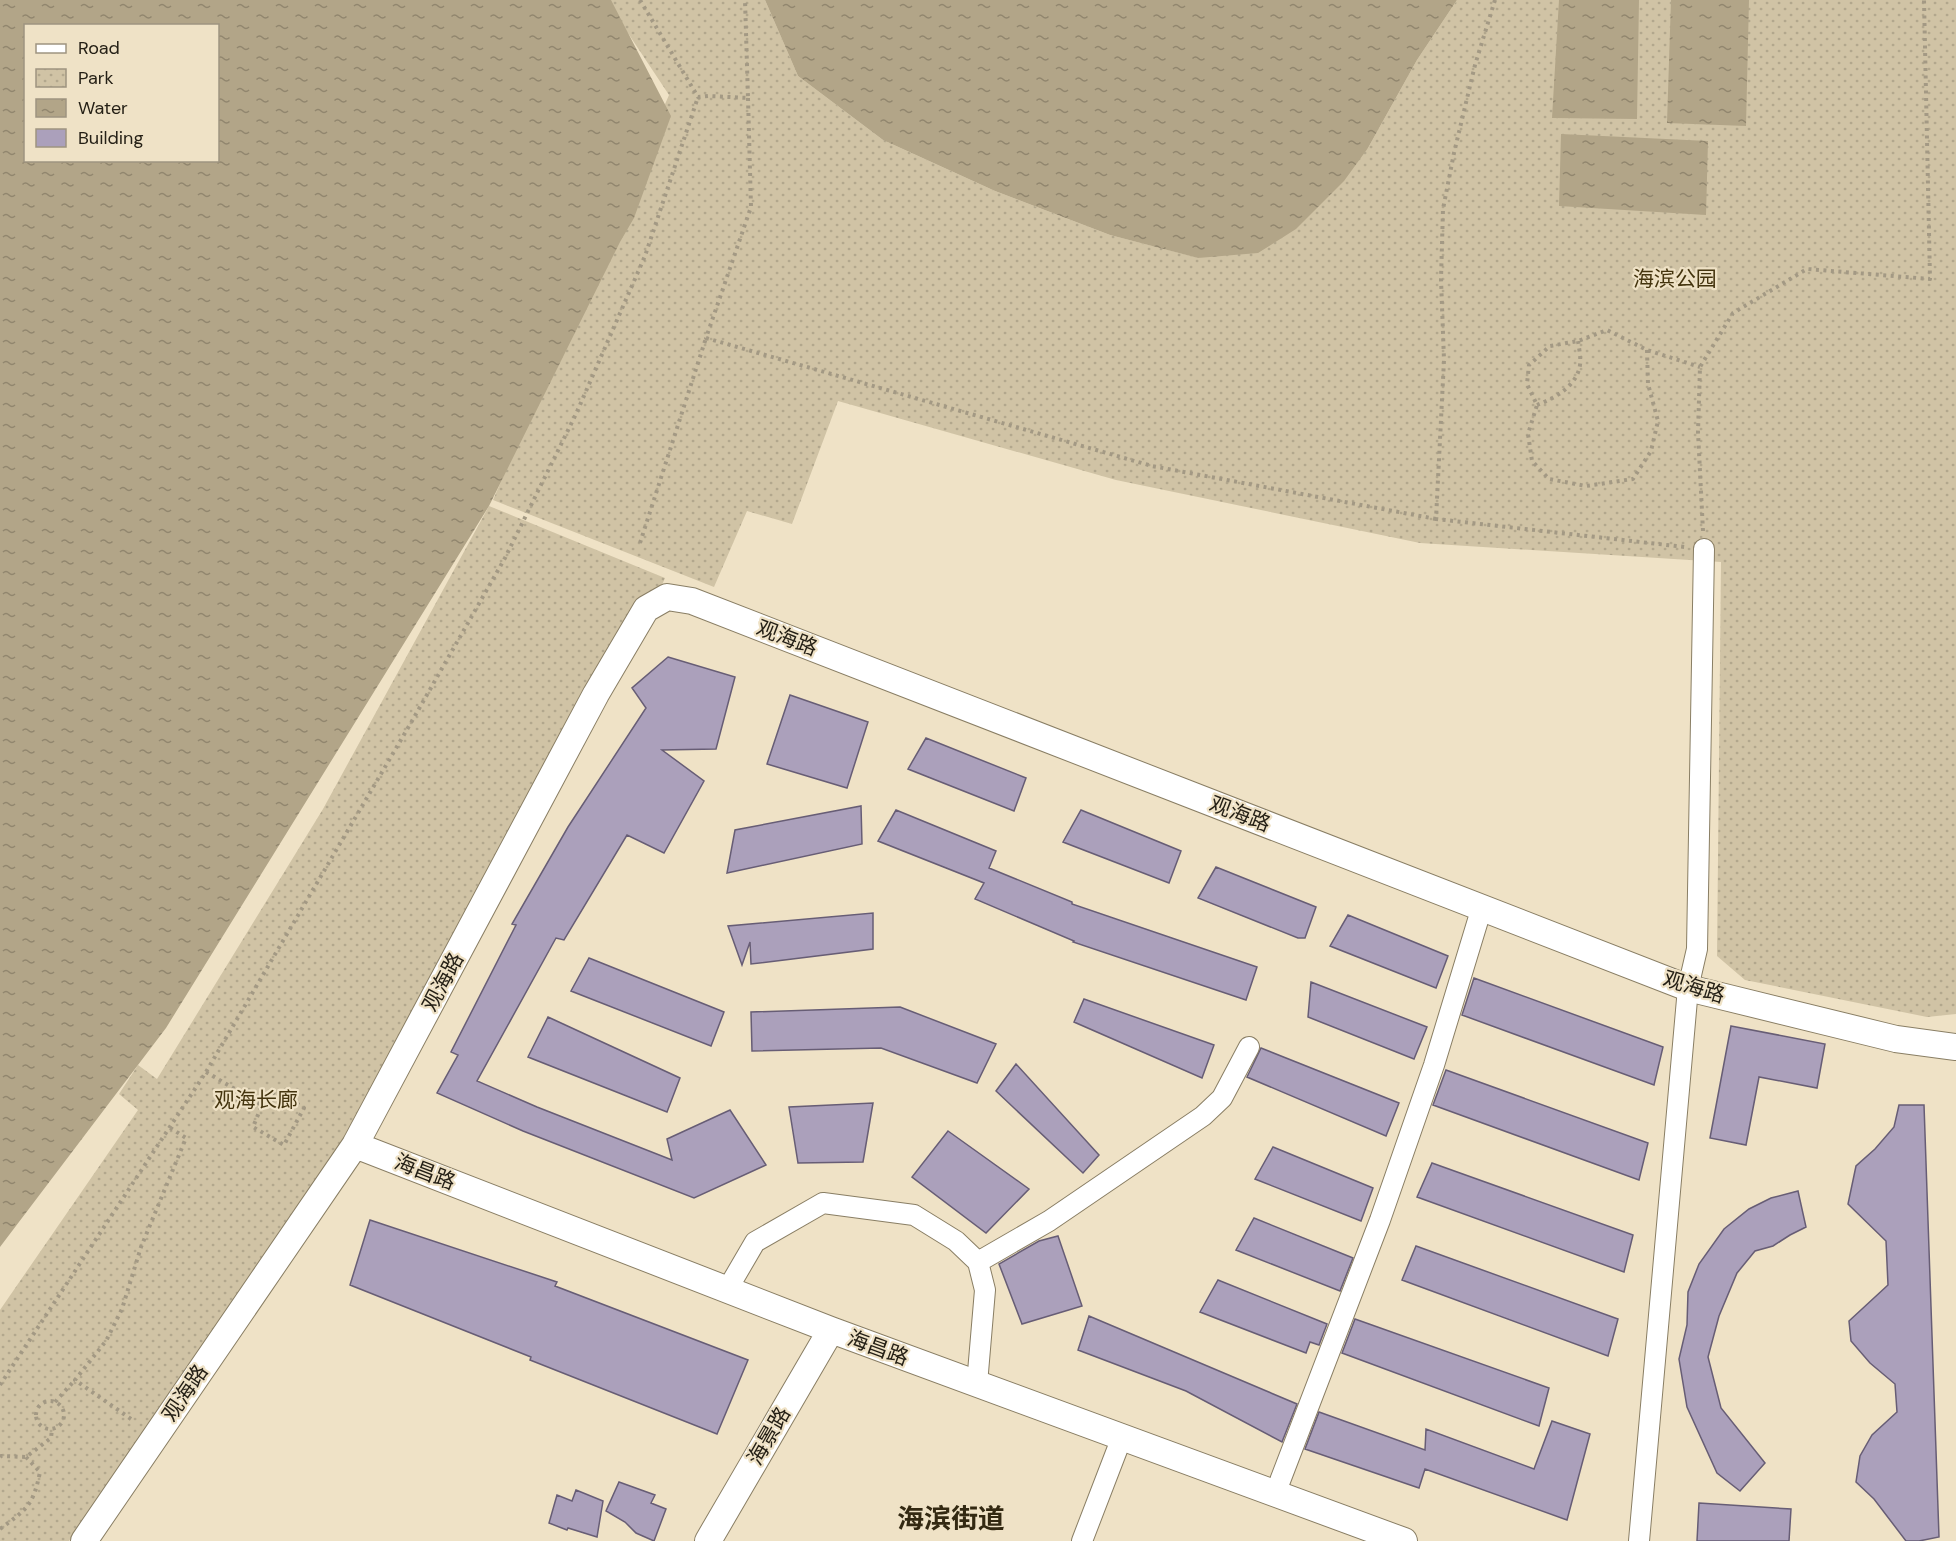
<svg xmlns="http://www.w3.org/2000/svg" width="1956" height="1541" font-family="'DM Sans','Noto Sans SC',sans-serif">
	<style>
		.park { fill: url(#park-dots) }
		.water { fill: url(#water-ripples); fill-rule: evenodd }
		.building { fill: #aba0bb; stroke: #675d75; stroke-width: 1.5 }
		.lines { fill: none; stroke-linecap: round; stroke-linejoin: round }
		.minor-casing { stroke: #897e64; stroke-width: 22 }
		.tertiary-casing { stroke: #897e64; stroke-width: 28 }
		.path { stroke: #a39984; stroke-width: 4; stroke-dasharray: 3 4.5; stroke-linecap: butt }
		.minor { stroke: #fff; stroke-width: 20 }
		.tertiary { stroke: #fff; stroke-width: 26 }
		.labels { text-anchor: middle; stroke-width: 4.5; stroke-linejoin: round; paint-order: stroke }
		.park-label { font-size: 21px; fill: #44340e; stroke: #efe2c6 }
		.street-label { font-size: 21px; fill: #252016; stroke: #efe2c6 }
		.district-label { font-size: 27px; font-weight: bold; fill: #332912; stroke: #efe2c6 }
	</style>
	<defs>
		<pattern id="park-dots" width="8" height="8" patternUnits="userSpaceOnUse" patternTransform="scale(1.5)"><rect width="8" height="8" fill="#d0c3a5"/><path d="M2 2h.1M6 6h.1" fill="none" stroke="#b2a78d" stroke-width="1.8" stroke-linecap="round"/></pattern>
		<pattern id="water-ripples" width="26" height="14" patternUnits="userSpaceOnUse" patternTransform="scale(1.5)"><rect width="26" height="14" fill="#b2a588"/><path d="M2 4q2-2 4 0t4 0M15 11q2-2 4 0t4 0" fill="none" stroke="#91866e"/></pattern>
	</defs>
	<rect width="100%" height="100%" fill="#efe2c6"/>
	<path class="park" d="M606,0H765L798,76L883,140L995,191L1110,235L1199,258L1368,148L1417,60L1457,0H1956V1014L1927,1017L1745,980L1717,956L1721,562L1420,543L1116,480L838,401L792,524L747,511L714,587L493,500L669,95Z
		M489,506L665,578L648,617L340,1147L69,1541H0V1310L138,1110L119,1094L138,1065L157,1079L323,809Z"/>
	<path class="water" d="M0,0H611L671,116L634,218L620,242L489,506L166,1028L0,1247ZM26,26H218V160H26Z
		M765,0H1457L1417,60L1368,148L1344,181L1296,229L1258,253L1198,258L1110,235L995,191L883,140L798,76Z
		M1559,0H1639L1637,119L1552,118Z
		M1671,0H1749L1746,126L1667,123Z
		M1561,134L1708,141L1706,215L1559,206Z"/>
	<path class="building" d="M668,657L735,677L716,749L662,750L704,781L664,853L627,835L564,940L556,938L477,1081L537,1107L672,1160L667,1139L730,1110L766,1165L694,1198L523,1131L437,1093L458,1055L451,1052L516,925L512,924L568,827L646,708L632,688Z
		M790,695L868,722L847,788L767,764Z
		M926,738L1026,778L1014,811L908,769Z
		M861,806L862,844L727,873L735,830Z
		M896,810L996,851L989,868L1072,902V904L1257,967L1246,1000L1073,942L1074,941L975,899L984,883L878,841Z
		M1081,810L1181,851L1169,883L1063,842Z
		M1216,867L1316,907L1305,938H1298L1198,898Z
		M873,913V949L751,964L750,942L742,965L728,926Z
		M1348,915L1448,956L1436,988L1330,946Z
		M589,958L724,1012L711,1046L571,991Z
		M1474,978L1663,1047L1654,1085L1462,1015Z
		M1311,982L1427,1027L1414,1059L1308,1017Z
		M1084,999L1214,1045L1202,1078L1074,1022Z
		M900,1007L996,1044L977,1083L881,1048L752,1051L751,1012Z
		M548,1017L680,1078L667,1112L528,1057Z
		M1731,1026L1825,1044L1817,1088L1759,1077L1746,1145L1710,1138Z
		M1261,1048L1399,1103L1386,1136L1247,1077Z
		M1016,1064L1099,1155L1083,1173L996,1091Z
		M1446,1070L1648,1143L1639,1180L1433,1105Z
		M873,1103L863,1162L798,1163L789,1107Z
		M1899,1105H1924L1939,1537L1919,1541H1906L1874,1499L1856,1482L1860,1456L1872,1435L1897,1412L1895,1384L1870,1363L1851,1341L1849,1321L1888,1285L1886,1241L1848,1204L1856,1166L1875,1149L1894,1127Z
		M948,1131L1029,1189L986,1233L912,1177Z
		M1273,1147L1373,1188L1361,1221L1255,1179Z
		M1432,1163L1633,1235L1624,1272L1417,1197Z
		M1798,1191L1806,1227L1790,1235L1773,1246L1755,1251L1737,1273L1719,1316L1708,1357L1721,1408L1765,1463L1740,1491L1717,1473L1687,1407L1679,1359L1687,1325L1688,1292L1699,1264L1724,1229L1749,1209L1771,1198Z
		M1254,1218L1353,1258L1340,1291L1236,1250Z
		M370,1220L557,1282L555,1286L748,1360L717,1434L530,1360L531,1357L350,1285Z
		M1058,1236L1082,1306L1022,1324L999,1264L1039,1241Z
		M1416,1246L1618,1319L1608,1356L1402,1280Z
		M1218,1280L1327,1324L1319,1345L1310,1342L1306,1353L1200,1312Z
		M1089,1316L1297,1404L1282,1442L1186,1391L1078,1350Z
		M1355,1319L1549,1388L1539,1426L1342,1353Z
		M1319,1412L1425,1450L1426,1429L1534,1469L1552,1421L1590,1434L1567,1520L1425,1469L1419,1488L1305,1449Z
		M619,1482L655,1495L651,1503L666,1509L654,1541L636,1533L625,1522L606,1511Z
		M576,1490L603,1501L597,1537L568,1528L567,1530L549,1523L557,1495L572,1501Z
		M1699,1503L1791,1509L1789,1541H1697Z"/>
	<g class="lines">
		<g class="minor-casing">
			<path id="minor" d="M978,1262L1049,1221L1203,1116L1222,1098L1249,1047
				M726,1290H727L755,1242L823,1203L914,1215L956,1241L978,1262L985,1290L977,1384
				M1275,1494L1380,1220L1434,1065L1482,907
				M1082,1541L1122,1437
				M1639,1541L1688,988L1697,949L1704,549"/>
		</g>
		<g class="tertiary-casing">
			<path id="tertiary" d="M355,1145L831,1330L1404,1541
				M84,1541L355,1145L596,694L646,609L667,597L692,601L1688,988L1896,1039L1956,1047
				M708,1541L831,1330"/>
		</g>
		<path class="path" d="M640,0L698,97L708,96L748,98L745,0
			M1495,0L1475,65L1454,153L1443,209L1441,279L1444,360L1436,519L1685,547
			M748,98L751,207L706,338L1152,466L1436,519
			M1647,350L1648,384L1658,421L1651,451L1633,479L1586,486L1549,479L1532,461L1528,434L1537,405L1527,384L1529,365L1550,346L1578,341L1607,330L1647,350L1700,367
			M1537,405C1555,398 1577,386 1580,365C1581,357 1579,348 1578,341
			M1703,531L1698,432L1700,367L1733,313L1807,269L1930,279L1924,0
			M640,543L706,338
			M206,1072L262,1105L253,1127L284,1145L304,1108L276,1090L262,1105
			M0,1385L206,1072L412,721L505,558L576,414L645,256L698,97
			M36 1415a14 14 0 1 1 28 0a14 14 0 1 1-28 0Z
			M55,1402L75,1380
			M131,1419L75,1380L106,1341L122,1309L141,1247L186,1138L169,1127
			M0,1457L1,1456L26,1457L51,1438L52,1429
			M0,1529C27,1509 33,1506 40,1472L26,1457"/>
		<use href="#minor" class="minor"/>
		<use href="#tertiary" class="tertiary"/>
	</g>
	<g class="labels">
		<g class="park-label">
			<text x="1675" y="286">海滨公园</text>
			<text x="256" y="1107">观海长廊</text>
		</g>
		<g class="street-label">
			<text transform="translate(787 638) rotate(21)" y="7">观海路</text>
			<text transform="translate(1240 814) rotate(21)" y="7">观海路</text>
			<text transform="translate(443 982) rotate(-62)" y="7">观海路</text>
			<text transform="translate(1694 987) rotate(17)" y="7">观海路</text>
			<text transform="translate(425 1172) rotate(21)" y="7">海昌路</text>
			<text transform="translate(878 1348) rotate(20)" y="7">海昌路</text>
			<text transform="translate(185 1393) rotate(-56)" y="7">观海路</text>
			<text transform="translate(769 1436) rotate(-60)" y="7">海景路</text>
		</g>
		<g class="district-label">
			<text x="951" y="1528">海滨街道</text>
		</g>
	</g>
	<rect x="24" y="24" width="195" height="138" fill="#efe2c6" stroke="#9e9480" stroke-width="1.5"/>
	<rect x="36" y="44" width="30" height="9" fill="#ffffff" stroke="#9e9480" stroke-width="1.5"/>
	<text x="78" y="54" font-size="18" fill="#252016">Road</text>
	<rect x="36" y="69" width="30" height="18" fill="url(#park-dots)" stroke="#9e9480" stroke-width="1.5"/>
	<text x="78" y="84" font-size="18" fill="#252016">Park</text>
	<rect x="36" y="99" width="30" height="18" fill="url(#water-ripples)" stroke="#9e9480" stroke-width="1.5"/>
	<text x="78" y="114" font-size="18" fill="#252016">Water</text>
	<rect x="36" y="129" width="30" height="18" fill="#aba0bb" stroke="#9e9480" stroke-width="1.5"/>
	<text x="78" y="144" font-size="18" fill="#252016">Building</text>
</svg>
